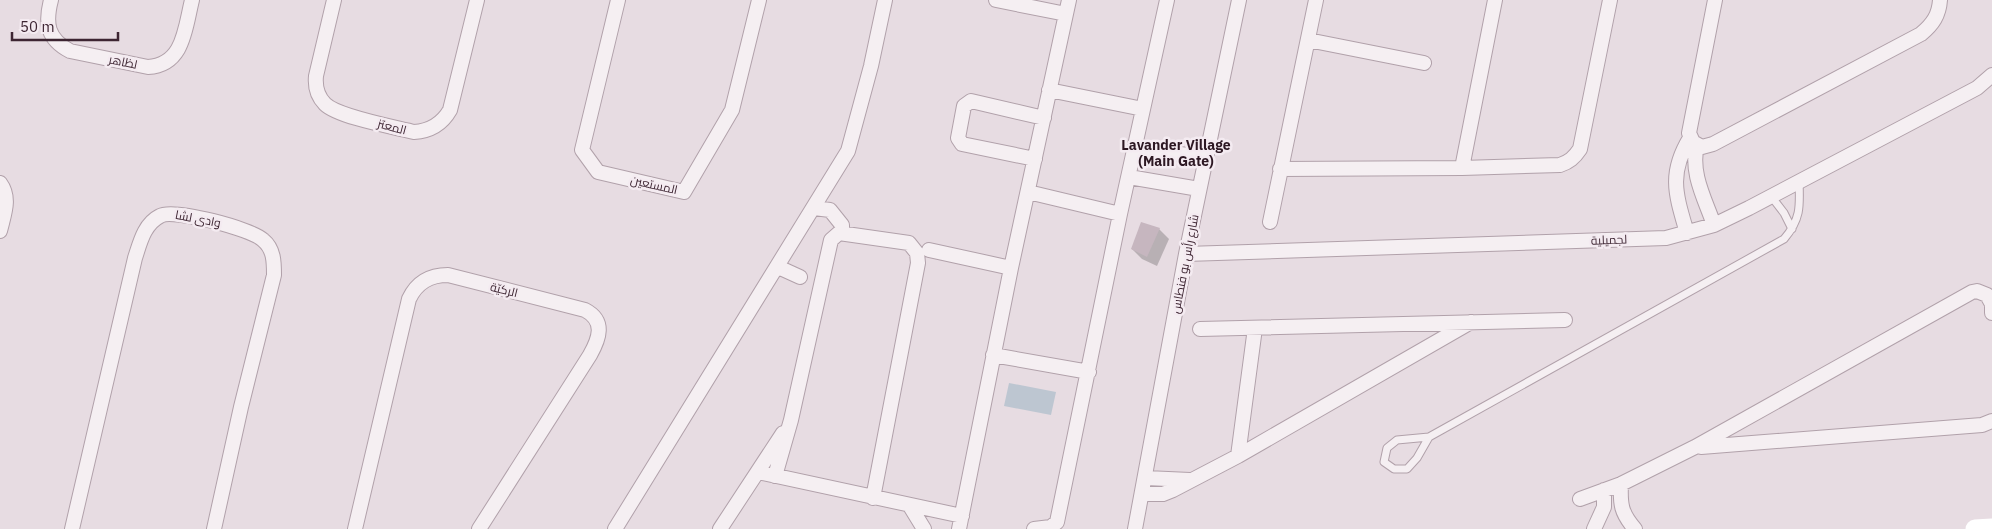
<svg xmlns="http://www.w3.org/2000/svg" width="1992" height="529" font-family="'IBM Plex Sans',Cairo,sans-serif">
	<style>
		.green { fill: #bdc6d1 }
		.shadow { fill: #0003 }
		.building { fill: #c6b6bf }
		.lines { fill: none; stroke-linecap: round; stroke-linejoin: round }
		.lane-casing { stroke: #b1a1aa; stroke-width: 9 }
		.street-casing { stroke: #b1a1aa; stroke-width: 16 }
		.lane { stroke: #f5eff2; stroke-width: 7 }
		.street { stroke: #f5eff2; stroke-width: 14 }
		.secondary { stroke: #fff; stroke-width: 19 }
		.labels { text-anchor: middle; stroke-width: 5; stroke-linejoin: round; paint-order: stroke }
		.street-label { font-size: 12px; fill: #3d2532; stroke: #f4ebf1 }
		.neighbourhood-label { font-size: 14px; font-weight: bold; fill: #2d1823; stroke: #f4ebf1 }
	</style>
	<rect width="100%" height="100%" fill="#e7dce2"/>
	<path class="green" d="M1009,383L1056,392L1051,415L1004,406Z"/>
	<path class="shadow" d="M1159,229L1169,239L1157,266L1142,259L1132,249Z"/>
	<path class="building" d="M1141,222L1160,228L1147,257L1131,249Z"/>
	<g class="lines">
		<g class="lane-casing">
			<path id="lane" d="M1771,196L1784,213L1792,229
				M1429,437L1417,458L1407,469H1394L1384,462L1387,448L1397,440L1429,437L1784,239C1801,219 1800,206 1799,182"/>
		</g>
		<g class="street-casing">
			<path id="street" d="M51,0C45,23 47,39 70,51L148,67C184,65 185,28 192,0
				M334,0L316,76C315,86 317,96 325,104C338,117 394,127 414,132C430,131 442,124 450,110L477,0
				M618,0L582,150L598,172L684,192L732,110L759,0
				M996,0L1066,14
				M1715,0L1689,133L1693,142L1702,147L1713,144L1921,34C1933,24 1939,15 1940,0
				M1308,40L1424,63
				M1049,90L1143,109
				M1697,145C1690,173 1705,199 1714,225
				M1135,147L1206,158
				M1035,159L962,144L958,138L964,106L971,101L1044,118
				M1462,168L1495,0
				M1280,169L1462,168L1560,165C1569,162 1574,158 1580,149L1610,0
				M1129,177L1199,189
				M0,183C11,198 4,214 0,231
				M1028,192L1120,214
				M814,208L830,210L842,225V233
				M1270,222L1316,0
				M1687,233C1676,195 1668,174 1690,138
				M929,250L1011,268
				M1186,254L1666,238L1714,225L1749,208L1977,88L1992,75
				M778,267L800,277
				M1200,329L1565,320
				M993,355L1089,372
				M1701,447L1982,425L1992,421
				M1238,456L1255,328
				M758,472L962,516
				M775,476L791,420L831,240L839,233L909,243L917,253L918,263L873,498
				M1146,478L1190,480
				M1621,484C1620,504 1621,513 1635,529
				M1142,494H1163L1173,490L1238,456L1471,322
				M1580,499L1621,484L1695,447L1972,292L1977,291L1987,295L1992,304V313
				M910,506L924,529
				M72,529L135,258C140,243 144,224 160,216C173,208 252,229 263,240C274,249 274,262 274,275L241,407L214,529
				M355,529L409,299C417,282 430,275 448,275L585,310C606,321 599,339 590,355L479,529
				M615,529L848,151L871,66L885,0
				M720,529L783,433
				M959,529L1011,268L1069,0
				M1034,529L1051,527L1057,522L1120,214L1167,0
				M1135,529L1186,254L1239,0
				M1594,529L1604,507V490"/>
		</g>
		<use href="#lane" class="lane"/>
		<use href="#street" class="street"/>
		<path class="secondary" d="M1975,529L1992,528"/>
	</g>
	<g class="labels">
		<g class="street-label">
			<text transform="translate(123 62) rotate(12)" y="4">لظاهر</text>
			<text transform="translate(392 127) rotate(15)" y="4">المعتز</text>
			<text transform="translate(654 185) rotate(13)" y="4">المستعين</text>
			<text transform="translate(198 219) rotate(11)" y="4">وادى لشا</text>
			<text transform="translate(1609 240) rotate(-2)" y="4">لجميلية</text>
			<text transform="translate(1185 264) rotate(-79)" y="4">شارع رأس بو فنطاس</text>
			<text transform="translate(504 290) rotate(14)" y="4">الركيّة</text>
		</g>
		<g class="neighbourhood-label">
			<text x="1176" y="150">Lavander Village<tspan x="1176" dy="16">(Main Gate)</tspan></text>
		</g>
	</g>
	<path d="M12 32v8h106v-8" fill="none" stroke="#3d2532" stroke-width="2.5"/>
	<text x="20" y="32" font-size="15" fill="#3d2532" stroke="#f4ebf1" stroke-width="4" paint-order="stroke">50 m</text>
</svg>
